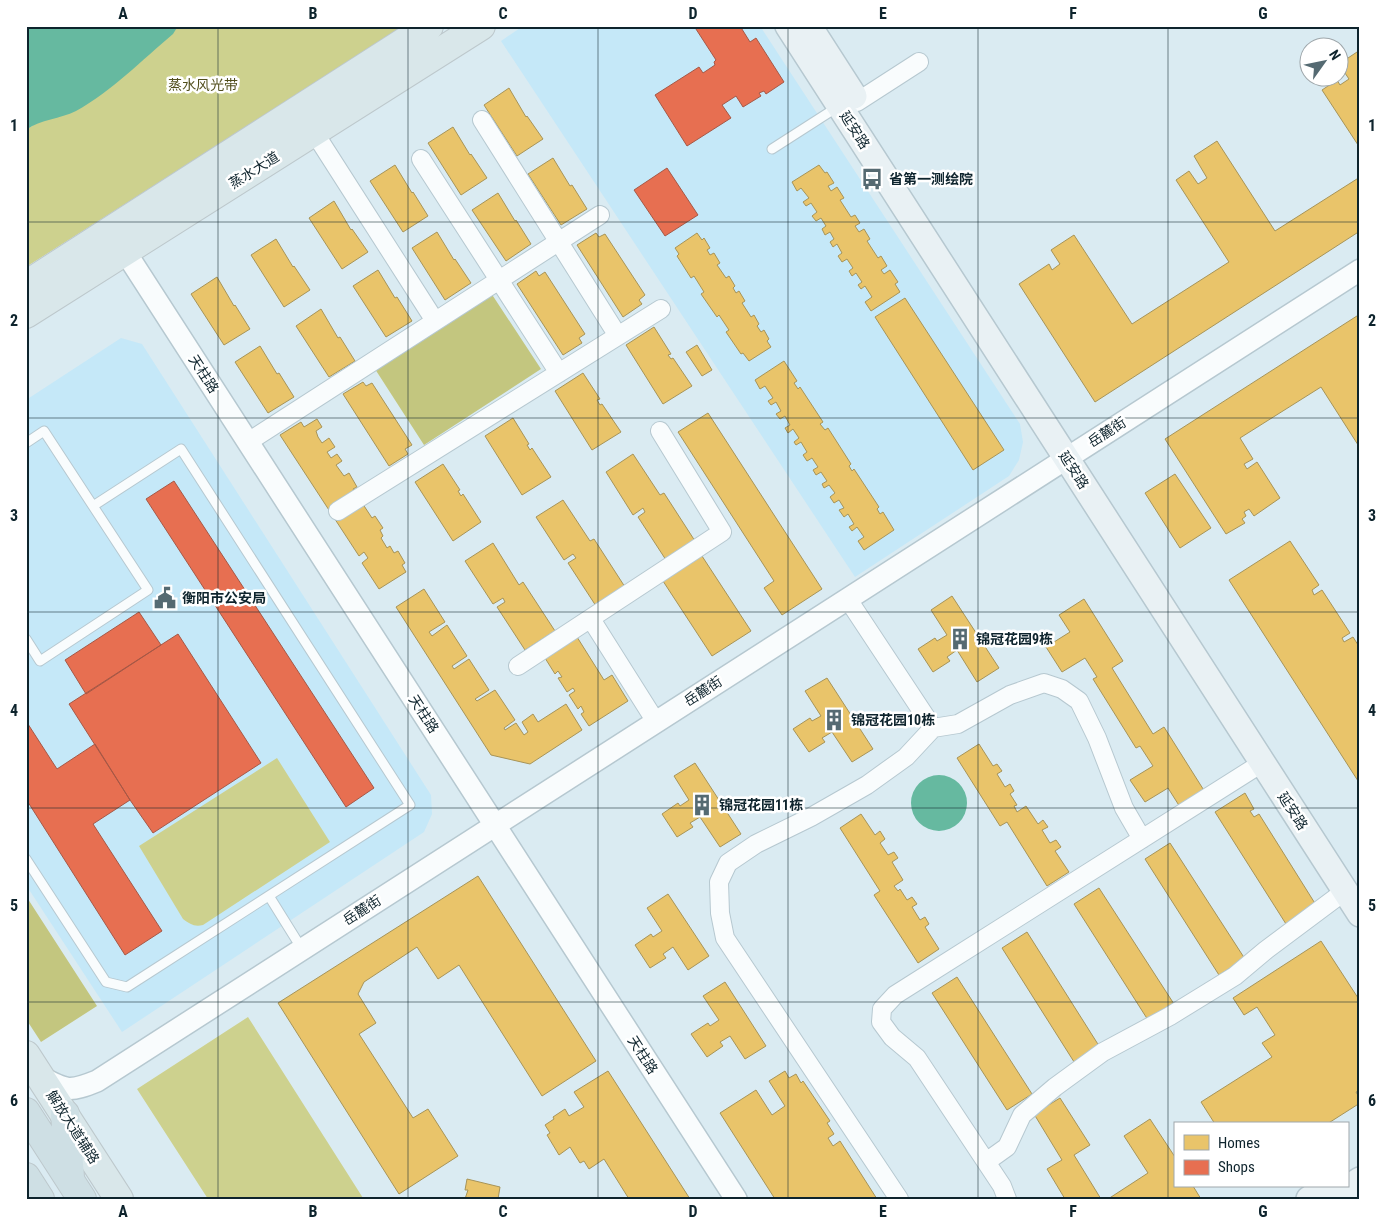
<svg xmlns="http://www.w3.org/2000/svg" width="1386" height="1225" font-family="'Roboto Condensed','Noto Sans SC',sans-serif">
	<style>
		.built { fill: #c5e8f8 }
		.green { fill: #cdd18e }
		.forest { fill: #c3c67f }
		.water { fill: #66b9a0 }
		.homes { fill: #e9c46a; stroke: #a79458 }
		.shops { fill: #e76f51; stroke: #a65846 }
		.lines { fill: none; stroke-linecap: round; stroke-linejoin: round }
		.service-casing { stroke: #b6c8d0; stroke-width: 11 }
		.minor-casing { stroke: #b6c8d0; stroke-width: 20 }
		.tertiary-casing { stroke: #b6c8d0; stroke-width: 24 }
		.secondary-casing { stroke: #b6c8d0; stroke-width: 28 }
		.primary-casing { stroke: #bdc8cc; stroke-width: 30 }
		.trunk-casing { stroke: #bdc8cc; stroke-width: 30 }
		.service { stroke: #f9fcfd; stroke-width: 9 }
		.minor { stroke: #f9fcfd; stroke-width: 18 }
		.tertiary { stroke: #f9fcfd; stroke-width: 21 }
		.secondary { stroke: #e9f1f4; stroke-width: 25 }
		.primary { stroke: #d9e7ea; stroke-width: 28 }
		.trunk { stroke: #cedfe4; stroke-width: 28 }
		.grid { fill: none; stroke: #0e242d; stroke-width: 1; stroke-opacity: 0.55 }
		.labels { text-anchor: middle; stroke-width: 5; stroke-linejoin: round; paint-order: stroke }
		.park-label { font-size: 14px; fill: #524f1d; stroke: #fff }
		.street-label { font-size: 14px; fill: #0e242d; stroke: #fff }
		.poi-label { font-size: 14px; font-weight: bold; fill: #0e242d; stroke: #fff; text-anchor: start }
		.neatline { fill: none; stroke: #0e242d; stroke-width: 2 }
		.grid-label { font-size: 16px; text-anchor: middle; font-weight: bold; fill: #0e242d }
	</style>
	<rect width="100%" height="100%" fill="#daebf2"/>
	<path class="built" d="M523,26H760L1020,424L1023,442L1019,460L1009,476L855,577L501,41Z
		M121,338L142,344L431,795L432,814L424,832L122,1032L26,885V400Z"/>
	<path class="green" d="M178,26H405L26,267V130Z
		M277,758L330,842L203,925C194,927 190,924 183,919L139,846Z
		M248,1017L363,1198L362,1199H208L137,1089Z"/>
	<path class="forest" d="M491,293L541,369L424,445L375,369Z
		M26,896L97,1006L41,1042L26,1019Z"/>
	<path class="water" d="M26,26H178L173,34C142,60 112,91 76,111C60,119 41,119 26,130Z
		M911 803a28 28 0 1 1 56 0a28 28 0 1 1-56 0Z"/>
	<path class="homes" d="M1360,50V148L1322,90L1337,80L1340,85L1349,79L1339,64Z
		M509,88L526,117L527,116L543,139L517,156L484,105Z
		M453,127L470,155L471,154L487,178L461,195L428,143Z
		M1217,141L1275,231L1360,177V231L1095,402L1019,284L1049,264L1052,270L1060,264L1051,250L1074,235L1132,324L1229,262L1176,180L1189,171L1198,184L1207,178L1194,156Z
		M553,158L570,186L572,185L587,209L561,225L528,174Z
		M395,165L412,193L413,192L428,216L403,232L370,181Z
		M819,165L825,173L827,172L834,183L828,186L831,191L837,187L844,198L840,200L851,217L855,215L860,223L855,226L859,232L864,229L870,239L867,241L878,258L881,256L887,266L881,270L884,274L890,270L898,282L895,284L900,292L871,311L865,302L872,297L865,286L861,289L858,285L862,282L856,273L852,276L849,271L853,268L847,259L842,262L838,256L842,253L837,244L833,247L830,242L834,239L830,232L825,235L822,229L826,226L821,218L816,221L812,216L817,212L811,203L806,206L803,202L809,198L801,188L797,191L792,182Z
		M498,193L515,221L516,220L531,244L506,261L472,210Z
		M334,201L351,230L352,229L368,252L342,269L309,218Z
		M437,232L454,260L455,259L471,283L445,300L412,248Z
		M596,233L599,237L605,234L645,295L639,300L642,304L623,317L577,245Z
		M697,233L702,240L704,238L710,248L707,250L710,255L714,253L720,263L717,265L726,278L729,276L735,286L733,288L736,293L739,291L745,301L742,303L751,317L754,315L759,324L757,326L761,332L764,330L769,339L767,341L771,347L749,361L743,353L741,354L726,332L729,330L719,315L717,317L701,294L704,292L694,276L691,278L677,256L679,254L675,248Z
		M276,239L293,267L294,266L310,290L284,307L251,255Z
		M378,270L395,298L397,297L412,321L386,337L353,286Z
		M536,271L539,276L545,272L585,334L579,338L582,343L563,355L517,284Z
		M217,277L234,306L235,305L250,329L224,345L191,294Z
		M905,298L1004,450L973,470L875,317Z
		M321,309L338,338L340,337L355,361L329,377L296,326Z
		M1360,314V448L1321,387L1240,438L1253,459L1244,464L1247,469L1257,462L1280,498L1254,516L1249,509L1244,512L1246,516L1242,519L1245,523L1226,534L1165,439Z
		M654,327L671,354L668,355L671,359L673,358L692,386L663,404L626,345Z
		M697,345L712,370L702,376L686,352Z
		M260,346L277,374L279,373L294,397L268,413L235,362Z
		M784,361L797,381L794,383L798,389L800,387L823,422L820,424L825,430L828,428L851,464L849,466L852,471L854,469L879,507L877,509L880,514L883,512L894,530L864,550L858,541L864,537L857,527L852,531L849,527L854,524L848,514L844,517L839,510L844,508L839,500L834,503L830,497L835,493L829,485L824,488L822,484L827,481L821,472L816,475L813,470L818,467L812,458L807,461L803,455L807,452L801,442L796,445L794,442L799,438L793,429L788,433L785,428L790,425L785,416L780,419L776,414L781,411L776,402L771,405L768,401L773,398L765,386L760,389L755,380Z
		M583,373L600,399L597,400L600,405L602,404L621,432L592,450L555,391Z
		M363,382L366,386L372,383L412,445L405,449L408,454L389,466L343,394Z
		M708,413L822,589L782,615L764,588L774,581L678,432Z
		M513,418L529,444L527,445L530,450L532,448L551,477L522,495L485,436Z
		M317,419L322,427L316,431L318,437L322,443L329,438L335,447L327,452L331,458L337,454L342,461L336,465L344,476L349,473L357,487L353,489L372,518L375,516L383,528L380,530L383,536L381,538L387,548L390,546L394,553L398,551L405,563L402,565L406,572L379,589L362,563L368,558L364,552L359,556L280,435L301,422L304,427Z
		M633,454L660,495L664,493L695,541L666,560L638,517L645,512L643,508L633,515L606,472Z
		M443,464L460,490L458,491L461,496L463,494L481,522L453,541L415,482Z
		M1175,474L1211,528L1180,548L1145,493Z
		M563,500L590,541L594,539L625,587L596,606L568,563L576,558L573,554L564,560L536,517Z
		M1290,541L1319,585L1312,590L1314,595L1322,590L1350,633L1342,638L1344,642L1353,637L1360,648V784L1229,580Z
		M493,543L519,585L523,582L555,631L525,650L497,607L505,602L503,598L493,604L465,561Z
		M700,553L751,631L712,656L661,578Z
		M424,589L445,622L429,632L432,636L447,625L467,656L452,666L454,669L469,659L489,690L475,699L477,701L495,690L515,720L504,728L505,730L516,723L524,735L528,732L522,722L533,714L538,722L566,704L582,730L530,764L491,755L396,607Z
		M952,596L999,668L977,682L957,650L947,657L950,661L933,672L918,649L935,638L937,641L947,635L931,610Z
		M1084,599L1123,661L1112,668L1153,734L1164,727L1205,792L1180,807L1168,788L1145,802L1130,780L1153,766L1140,746L1136,748L1093,679L1097,677L1085,658L1062,672L1046,647L1070,632L1059,615Z
		M577,637L604,680L612,675L628,701L589,726L581,714L584,712L581,706L578,709L569,695L575,691L573,688L567,692L558,678L562,677L558,671L555,674L545,658Z
		M827,678L873,749L852,762L832,732L822,738L825,742L809,752L793,729L810,718L812,721L821,716L805,691Z
		M979,744L993,766L997,764L1002,771L997,774L1005,787L1010,784L1014,791L1010,794L1017,805L1014,806L1017,812L1026,806L1038,824L1043,820L1048,827L1042,830L1050,843L1056,840L1061,847L1055,851L1069,872L1047,886L1007,822L1000,826L957,758Z
		M695,763L741,834L720,847L700,817L690,823L693,827L677,837L662,814L678,803L680,806L689,800L674,776Z
		M1245,793L1254,809L1250,811L1254,817L1259,814L1316,905L1286,924L1215,812Z
		M861,814L875,835L880,831L885,839L880,843L888,855L894,852L898,858L892,862L903,880L894,886L898,891L900,889L907,900L912,897L917,904L912,907L920,920L925,917L929,924L925,927L939,949L918,963L874,895L880,891L840,828Z
		M1170,843L1245,959L1219,975L1145,859Z
		M478,876L596,1061L542,1096L459,965L438,979L417,947L364,982L358,994L376,1023L359,1034L413,1118L428,1109L458,1156L399,1194L278,1003Z
		M1099,888L1174,1004L1148,1020L1074,904Z
		M668,894L709,956L688,970L673,947L663,954L666,958L650,968L635,945L651,934L653,937L662,931L647,908Z
		M1027,932L1101,1049L1076,1065L1002,948Z
		M1321,941L1360,1001V1090L1356,1092L1360,1099V1103L1327,1124H1215L1201,1102L1272,1057L1262,1043L1275,1035L1257,1007L1244,1015L1233,998Z
		M957,977L1032,1094L1007,1110L932,993Z
		M725,982L766,1046L745,1059L730,1036L720,1042L723,1046L707,1057L691,1034L708,1023L710,1026L719,1020L703,996Z
		M608,1071L690,1199H629L604,1159L589,1169L584,1161L580,1163L570,1147L559,1155L547,1135L550,1133L545,1125L554,1119L553,1117L565,1109L569,1116L584,1107L574,1092Z
		M785,1071L789,1078L796,1074L801,1083L803,1081L830,1121L827,1123L834,1134L828,1138L833,1146L840,1141L877,1199H775L720,1113L756,1090L772,1115L785,1106L769,1081Z
		M1060,1098L1090,1145L1074,1155L1101,1199H1065L1047,1169L1062,1160L1034,1114Z
		M1150,1119L1175,1157V1186H1193L1201,1199H1108L1148,1173L1124,1136Z
		M467,1179L500,1187L498,1199H465L468,1190H465Z"/>
	<path class="shops" d="M694,26H740L750,42L756,38L784,82L766,94L764,91L759,93L761,96L743,107L736,96L722,105L731,118L687,146L655,95L699,67L703,73L715,65L714,62L716,60Z
		M667,168L698,215L665,236L634,190Z
		M174,481L374,788L346,807L146,499Z
		M139,612L161,645L86,694L65,660Z
		M178,634L261,763L153,833L130,800L69,704Z
		M26,721L57,769L95,744L130,800L93,824L162,931L125,955L26,799Z"/>
	<g class="lines">
		<g class="service-casing">
			<path id="service" d="M772,149L839,106
				M26,443L44,431L93,506L181,449L410,805L127,987L106,982L26,859
				M26,639L40,661L148,590L93,506
				M269,896L302,949"/>
		</g>
		<g class="minor-casing">
			<path id="minor" d="M857,102L919,62
				M482,120L618,336
				M314,132L435,321
				M421,159L559,373
				M248,442L600,215
				M338,511L661,309
				M853,607L933,728L958,724L1010,695L1044,683L1062,689L1079,701L1097,738L1124,808L1142,839
				M591,619L656,722
				M518,666L722,532L660,431
				M986,1162L1007,1147L1022,1115L1055,1087L1103,1052L1170,1016L1235,976L1266,950L1345,891
				M899,1199L725,938L720,913L719,882L728,863L756,844L811,817L867,785L906,757L933,728
				M1007,1199L1002,1186L917,1058L892,1037L881,1022L882,1009L895,995L1262,763"/>
		</g>
		<g class="tertiary-casing">
			<path id="tertiary" d="M117,239L736,1199
				M41,1077C66,1091 70,1092 97,1081L1360,270"/>
		</g>
		<g class="secondary-casing">
			<path id="secondary" d="M788,26L1360,914
				M809,26L854,96
				M1309,1199L1328,1186
				M1331,1199L1360,1180"/>
		</g>
		<g class="primary-casing">
			<path id="primary" d="M26,285L429,26
				M26,314L481,26
				M26,1055L119,1199"/>
		</g>
		<g class="trunk-casing">
			<path id="trunk" d="M26,1112L82,1199
				M65,1114L70,1177
				M26,1177L40,1199"/>
		</g>
		<use href="#service" class="service"/>
		<use href="#minor" class="minor"/>
		<use href="#tertiary" class="tertiary"/>
		<use href="#secondary" class="secondary"/>
		<use href="#primary" class="primary"/>
		<use href="#trunk" class="trunk"/>
	</g>
	<path class="grid" d="M218,26V1199M408,26V1199M598,26V1199M788,26V1199M978,26V1199M1168,26V1199M26,222H1360M26,418H1360M26,612H1360M26,808H1360M26,1002H1360"/>
	<defs>
		<g id="bus-bare" transform="scale(1.725)"><path d="M-5-6H5V4H4V6H2V4H-2V6H-4V4H-5ZM-3.5-4V0h7V-4ZM-3.5 1.2v1.5H-2V1.2ZM2 1.2v1.5H3.5V1.2Z" fill="#556a72" stroke="#fff" stroke-width="2.5" paint-order="stroke"/></g>
		<g id="civic-bare" transform="scale(1.725)"><path d="M-.6-6.5H3V-4.5H.6V-3L4-1V1h2V6H-6V1h2V-1L-.6-3ZM-1.2 2.5V6h2.4V2.5Z" fill="#556a72" stroke="#fff" stroke-width="2.5" paint-order="stroke"/></g>
		<g id="building-bare" transform="scale(1.725)"><path d="M-4-6H4V6H1V3H-1V6H-4ZM-2.5-4.3h1.7v1.8h-1.7ZM.8-4.3h1.7v1.8H.8ZM-2.5-1h1.7V.8h-1.7ZM.8-1h1.7V.8H.8Z" fill="#556a72" stroke="#fff" stroke-width="2.5" paint-order="stroke"/></g>
	</defs>
	<g fill-rule="evenodd">
		<use href="#bus-bare" x="872" y="179"/>
		<use href="#civic-bare" x="165" y="598"/>
		<use href="#building-bare" x="960" y="639"/>
		<use href="#building-bare" x="834" y="720"/>
		<use href="#building-bare" x="702" y="805"/>
	</g>
	<g class="labels">
		<g class="park-label">
			<text x="203" y="90">蒸水风光带</text>
		</g>
		<g class="street-label">
			<text transform="translate(855 130) rotate(57)" y="5">延安路</text>
			<text transform="translate(254 170) rotate(-32)" y="5">蒸水大道</text>
			<text transform="translate(204 374) rotate(57)" y="5">天柱路</text>
			<text transform="translate(1107 432) rotate(-33)" y="5">岳麓街</text>
			<text transform="translate(1074 470) rotate(57)" y="5">延安路</text>
			<text transform="translate(703 691) rotate(-33)" y="5">岳麓街</text>
			<text transform="translate(424 714) rotate(57)" y="5">天柱路</text>
			<text transform="translate(1293 811) rotate(57)" y="5">延安路</text>
			<text transform="translate(362 910) rotate(-33)" y="5">岳麓街</text>
			<text transform="translate(643 1055) rotate(57)" y="5">天柱路</text>
			<text transform="translate(73 1127) rotate(57)" y="5">解放大道辅路</text>
		</g>
		<g class="poi-label">
			<text x="889" y="184">省第一测绘院</text>
			<text x="182" y="603">衡阳市公安局</text>
			<text x="976" y="644">锦冠花园9栋</text>
			<text x="851" y="725">锦冠花园10栋</text>
			<text x="719" y="810">锦冠花园11栋</text>
		</g>
	</g>
	<rect width="1386" height="1225" fill="none" stroke="#ffffff" stroke-width="55"/>
	<rect x="1174" y="1122" width="175" height="65" fill="#ffffff" stroke="#9fa7ab"/>
	<rect x="1184" y="1135" width="25" height="15" fill="#e9c46a" stroke="#9fa7ab"/>
	<text x="1218" y="1148" font-size="15" fill="#0e242d">Homes</text>
	<rect x="1184" y="1160" width="25" height="15" fill="#e76f51" stroke="#9fa7ab"/>
	<text x="1218" y="1172" font-size="15" fill="#0e242d">Shops</text>
	<g transform="translate(1324 62) rotate(57)"><circle r="24" fill="#ffffff" stroke="#9fa7ab"/>
	<path d="M0-4L9 19L0 12L-9 19Z" fill="#556a72"/>
	<text y="-8" font-size="14" font-weight="bold" text-anchor="middle" fill="#0e242d">N</text>
	</g>
	<rect x="28" y="28" width="1330" height="1170" class="neatline"/>
	<g class="grid-label">
		<text x="123" y="19">A</text>
		<text x="313" y="19">B</text>
		<text x="503" y="19">C</text>
		<text x="693" y="19">D</text>
		<text x="883" y="19">E</text>
		<text x="1073" y="19">F</text>
		<text x="1263" y="19">G</text>
		<text x="14" y="131">1</text>
		<text x="1372" y="131">1</text>
		<text x="14" y="326">2</text>
		<text x="1372" y="326">2</text>
		<text x="14" y="521">3</text>
		<text x="1372" y="521">3</text>
		<text x="14" y="716">4</text>
		<text x="1372" y="716">4</text>
		<text x="14" y="911">5</text>
		<text x="1372" y="911">5</text>
		<text x="14" y="1106">6</text>
		<text x="1372" y="1106">6</text>
		<text x="123" y="1217">A</text>
		<text x="313" y="1217">B</text>
		<text x="503" y="1217">C</text>
		<text x="693" y="1217">D</text>
		<text x="883" y="1217">E</text>
		<text x="1073" y="1217">F</text>
		<text x="1263" y="1217">G</text>
	</g>
</svg>
